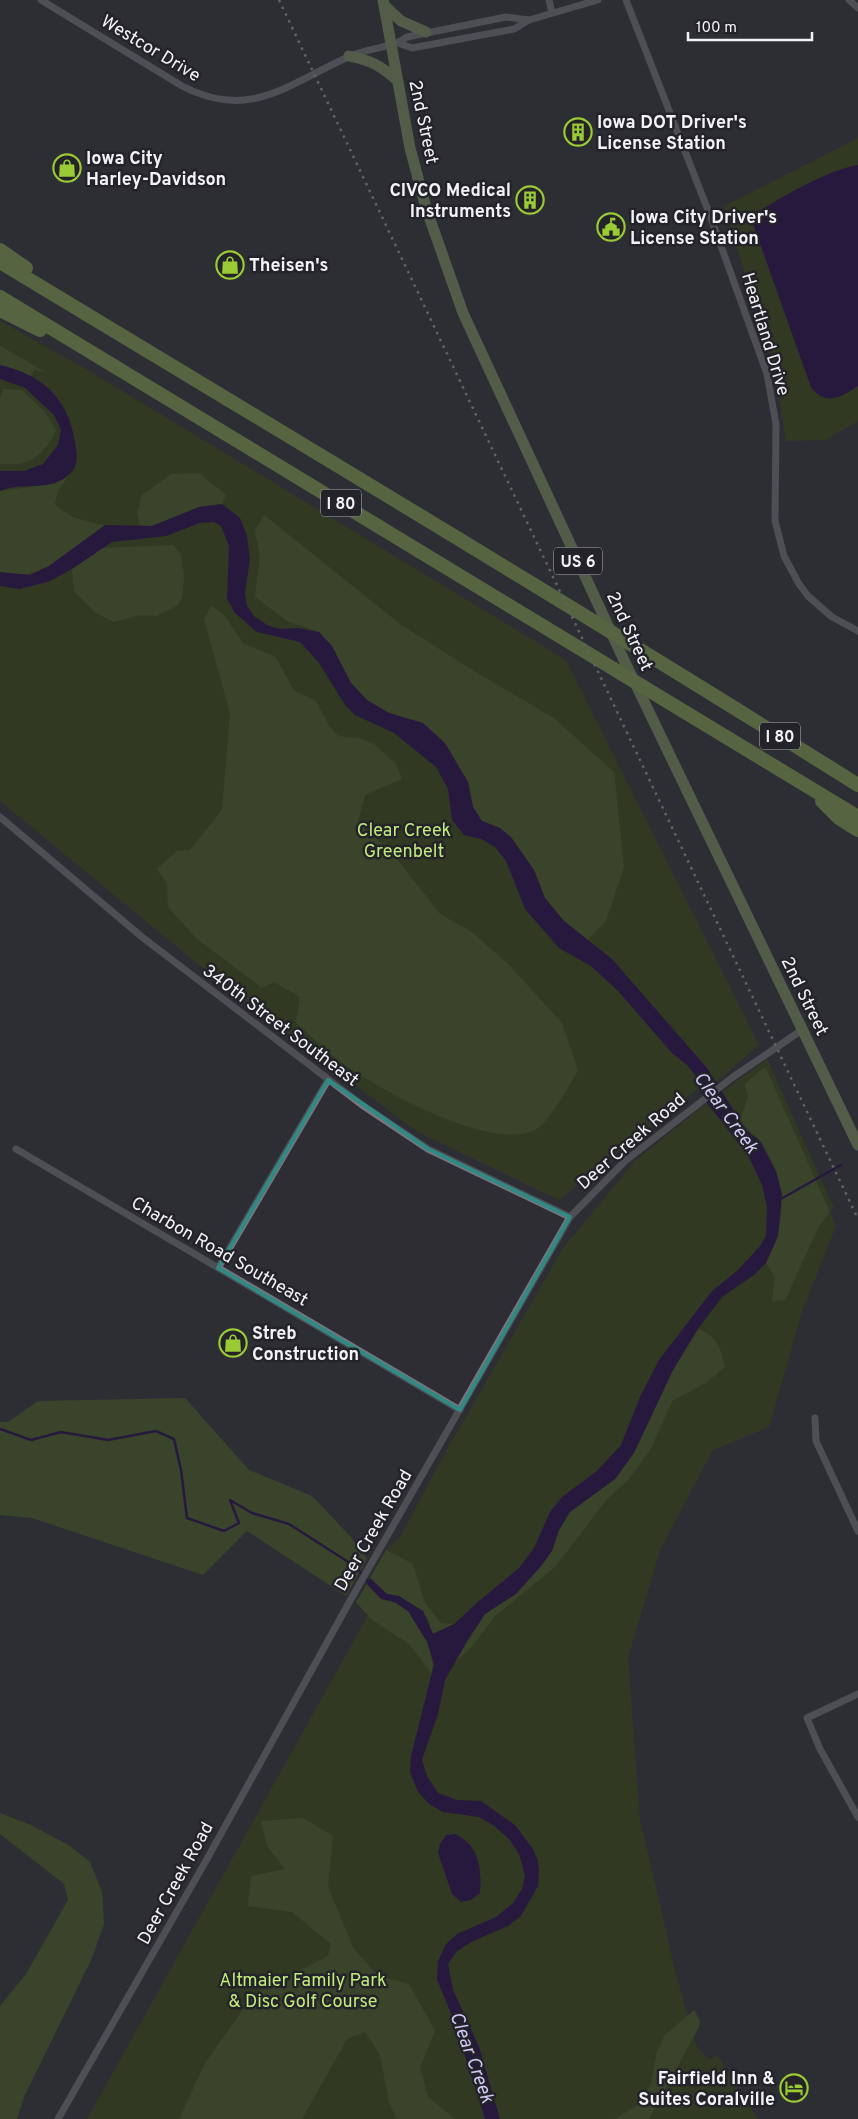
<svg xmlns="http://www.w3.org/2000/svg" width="858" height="2119" font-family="Overpass,sans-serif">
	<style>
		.green { fill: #35480f }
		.forest { fill: #49601e }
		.water { fill: #1e0048 }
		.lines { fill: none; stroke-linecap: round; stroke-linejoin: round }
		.stream { stroke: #1e0048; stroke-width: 2.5 }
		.street { stroke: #77757d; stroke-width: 7 }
		.primary { stroke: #819363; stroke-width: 11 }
		.highway { stroke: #87a751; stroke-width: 14 }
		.rail { stroke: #a1a0a6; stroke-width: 2.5; stroke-dasharray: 2.5 5; stroke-linecap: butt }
		.marked { fill: none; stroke: #318983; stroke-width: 4; stroke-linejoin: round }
		.labels { text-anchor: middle; stroke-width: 5; stroke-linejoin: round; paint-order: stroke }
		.shield { fill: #24232a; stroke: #b5b4ba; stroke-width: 1 }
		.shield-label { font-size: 16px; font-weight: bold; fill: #f3f2f7 }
		.street-label { font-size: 18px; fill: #f3f2f7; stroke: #24232a }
		.poi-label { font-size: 18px; font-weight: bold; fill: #f3f2f7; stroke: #24232a; text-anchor: start }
		.park-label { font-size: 18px; fill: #c1ec7a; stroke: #24232a }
		.water-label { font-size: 19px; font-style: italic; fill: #d1c9f5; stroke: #24232a }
	</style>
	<rect width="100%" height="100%" fill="#2e2d34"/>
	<path class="green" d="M858,138V421L826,440L786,441L775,373L724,206Z
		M0,321L81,366L566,660L759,1045L715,1083L711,1078L559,1200L416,1131L216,979L0,801Z
		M767,1059L834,1208L830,1212L836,1226L802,1312L769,1427L713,1450L660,1550L628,1658L640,1819L676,1974L694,2038L697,2047L709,2059L717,2055L758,2119H500L479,2047L453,1990L448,1964L456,1952L447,1944L437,1979L454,2021L485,2119H87L400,1558L386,1550L400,1537L449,1446L563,1248L636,1160L707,1103L712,1110L725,1100L721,1093Z"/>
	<path class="forest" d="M0,346L2,347L45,372L34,370L30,377L0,365Z
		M3,389L22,390L44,411L56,430C44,456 29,467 0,464V400Z
		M199,473L226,495L222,504L199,507L152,526L140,525L137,514L142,495L171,474Z
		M69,475L58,491L55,504C67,518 87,522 105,525C74,547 41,585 0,572V491L55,484Z
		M264,515L400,624L477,673L554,718L614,772L624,867L606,921L587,940L564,921L545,898L534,870L500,828L482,821L473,807L468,782L423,723L389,713L367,700L351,683L332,646L319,632L287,621L255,597L260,556L255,530Z
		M173,545L181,554L184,577L182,597L178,605L157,616L140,615L113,622L96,613L74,591L72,569L101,548Z
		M211,606L224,615L244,644L276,657L294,691L316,701L329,726L338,736L359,738L374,744L396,764L402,779L365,795L358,822L392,853L440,914L473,933L509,965L562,1023L578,1070C570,1085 548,1125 533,1131C488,1149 386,1093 348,1067C329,1055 313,1037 296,1023L300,997L274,982L262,988L196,938L168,907L167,883L157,869L177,851L190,850L222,810L230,713L204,619Z
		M765,1067L830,1212L819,1226L785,1300L772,1301L775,1277L766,1263C788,1219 787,1184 761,1142C755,1134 746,1129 740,1120L748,1097L745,1084Z
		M698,1329C718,1336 720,1348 725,1367L706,1383L673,1400L649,1452L628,1480L607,1499L555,1567L495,1616L470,1649L455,1662L485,1614L516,1594L552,1551L559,1530L570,1512L615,1479L634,1453L673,1370Z
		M185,1398L249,1470L312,1496L350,1536L367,1559L346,1596L247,1531L203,1575L32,1518L0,1515V1422H8L38,1401Z
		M386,1550L413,1564L425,1603L441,1623L454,1624L432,1634L429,1621L423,1611L399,1596L387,1594L370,1578Z
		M367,1584C381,1601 386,1596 402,1606C419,1616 436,1656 432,1674L409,1644L371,1619L356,1602Z
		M0,1813L31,1825L70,1846L90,1862L102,1892L104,1924L92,1958L24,2097L17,2119H0V2006L26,1974L68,1900L64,1884L0,1834Z
		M303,1818L333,1836L328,1887L354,1949L378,1976L409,1984L435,2031L420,2067L428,2097L455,2119H397L389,2102L380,2055L365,2032L347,2039L302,2119H179L205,2063L254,1994L328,1956L331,1944L292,1912L248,1906L251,1876L285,1869L267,1846L261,1821Z
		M694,2010L700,2021L699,2027L649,2119H615L638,2105L651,2084L657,2051L665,2035Z"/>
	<path class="water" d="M858,165V386C841,397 825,407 811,387L754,227L753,216C776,199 830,169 858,165Z
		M0,365C43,375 68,398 75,442C77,454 79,465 70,474C49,493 23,481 0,491V471H24L43,464L58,445L61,430L54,415L25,388L0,379Z
		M222,504L240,518L247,536L250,559L245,593L247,606L254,616L267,625L280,629L298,628L319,632L332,646L351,683L367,700L389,713L423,723L445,743L468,782L473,807L482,821L500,828L511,837L534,870L545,898L564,921L612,959L707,1068L747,1131L760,1141L776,1171L782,1194L778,1236L766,1263L754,1275L722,1297L698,1329L673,1370L634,1453L615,1479L570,1512L559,1530L552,1551L542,1565L516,1594L485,1614L467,1641L445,1680L438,1714L422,1760L427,1776L438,1793L457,1800L481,1801L515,1825L533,1849L538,1861L539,1872L538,1886L521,1916L508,1926L471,1942L456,1952L448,1964L453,1990L479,2047L500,2119H485L454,2021L437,1979L438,1961L446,1944L457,1934L496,1917L513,1903L522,1889L525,1875L519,1854L509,1839L493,1825L479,1817L443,1812L429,1804L418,1792L410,1772L411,1756L434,1664L427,1642L408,1611L394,1602L381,1599L367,1584L370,1578L387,1594L399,1596L423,1611L433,1634L454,1624L479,1601L519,1568L534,1548L550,1512L562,1497L597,1471L621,1445L640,1397L659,1360L712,1291L738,1270L760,1246L766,1236L767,1207L762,1185L748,1155L707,1103L699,1088L695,1075L687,1065L672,1053L618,991L591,966L559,948L525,909L506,861L495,847L481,839L464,835L452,820L448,789L436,767L394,733L355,715L345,705L319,663L300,642L257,632L235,613L227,599L229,546L221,526L214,522L200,523L166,536L112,542L72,569L48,582L19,589L0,586V572L30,575L49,566L105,525L152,526L199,507Z
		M455,1834C479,1845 482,1869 480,1893L471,1900L461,1902L452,1894L438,1853L440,1844L446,1835Z"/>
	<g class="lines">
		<path class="stream" d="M779,1200L841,1165
			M0,1429L31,1440L61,1432L108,1440L156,1431L174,1439L181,1470L187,1518L224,1531L239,1523L230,1500L252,1513L289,1524L356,1567L370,1584"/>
		<path class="street" d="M41,0L182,86C249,121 287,85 346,58C365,48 390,49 407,37L506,17L529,20
			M549,0L552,13
			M626,0L711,218L767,374L776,424L775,521L784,556L799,584L808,596L832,617L858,631
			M849,0L858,8
			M398,43L412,48L514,29L529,20L598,0
			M0,817L142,937L362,1105L428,1149L570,1217
			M16,1149L460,1410
			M218,1268L328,1080
			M815,1418L816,1441L858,1531
			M858,1694L807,1718L820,1749L858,1817
			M58,2119L207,1859L351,1599L570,1217L625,1161L733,1077L802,1030"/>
		<path class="primary" d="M383,0L410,148L426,208L463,313L623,658L858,1145
			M384,5L401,21L426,32
			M349,56C372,61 380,65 398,81"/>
		<path class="highway" d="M0,250L26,268
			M0,262C287,435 574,607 858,785
			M0,297L858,817
			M0,310L40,330
			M822,801L839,818L858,830"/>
		<path class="rail" d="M279,0L858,1219"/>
	</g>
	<path d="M0 0H858V2119H0ZM328,1080L428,1149L570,1217L460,1410L218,1268Z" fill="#2e2d34" fill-opacity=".55" fill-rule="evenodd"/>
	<path class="marked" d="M328,1080L428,1149L570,1217L460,1410L218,1268Z"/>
	<defs>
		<g id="building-ring" transform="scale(1.4375)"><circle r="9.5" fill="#24232a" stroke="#9acb34" stroke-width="1.5"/><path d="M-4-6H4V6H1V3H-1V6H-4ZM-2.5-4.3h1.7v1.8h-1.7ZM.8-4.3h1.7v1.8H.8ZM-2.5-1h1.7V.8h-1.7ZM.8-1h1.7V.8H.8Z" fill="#9acb34"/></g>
		<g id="shop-ring" transform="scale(1.4375)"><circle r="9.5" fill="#24232a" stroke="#9acb34" stroke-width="1.5"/><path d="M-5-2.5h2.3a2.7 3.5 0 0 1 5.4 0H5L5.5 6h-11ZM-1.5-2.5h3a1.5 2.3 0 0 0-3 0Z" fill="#9acb34"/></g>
		<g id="civic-ring" transform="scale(1.4375)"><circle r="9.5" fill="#24232a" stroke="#9acb34" stroke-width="1.5"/><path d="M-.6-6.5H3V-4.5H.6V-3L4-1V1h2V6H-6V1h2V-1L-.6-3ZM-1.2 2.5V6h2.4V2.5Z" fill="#9acb34"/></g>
		<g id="hotel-ring" transform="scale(1.4375)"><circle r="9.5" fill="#24232a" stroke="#9acb34" stroke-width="1.5"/><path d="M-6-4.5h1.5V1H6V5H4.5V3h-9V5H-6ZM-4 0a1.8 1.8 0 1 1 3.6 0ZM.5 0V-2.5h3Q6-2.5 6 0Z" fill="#9acb34"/></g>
	</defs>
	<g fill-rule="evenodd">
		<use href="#building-ring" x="578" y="132"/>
		<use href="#shop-ring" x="67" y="168"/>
		<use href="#building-ring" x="530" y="200"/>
		<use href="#civic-ring" x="611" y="227"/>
		<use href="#shop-ring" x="230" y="265"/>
		<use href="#shop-ring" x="233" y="1343"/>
		<use href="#hotel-ring" x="794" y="2088"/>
	</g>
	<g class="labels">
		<g class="shield">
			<rect x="321" y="489.5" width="40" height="27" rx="4"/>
			<rect x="554" y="547.5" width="48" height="27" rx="4"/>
			<rect x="760" y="722.5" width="40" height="27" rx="4"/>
		</g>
		<g class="shield-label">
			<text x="341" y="509">I 80</text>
			<text x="578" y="567">US 6</text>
			<text x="780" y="742">I 80</text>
		</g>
		<g class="street-label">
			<text transform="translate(151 48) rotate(31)" y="6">Westcor Drive</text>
			<text transform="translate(424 122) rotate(78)" y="6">2nd Street</text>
			<text transform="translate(766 334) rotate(73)" y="6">Heartland Drive</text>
			<text transform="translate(630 631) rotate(65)" y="6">2nd Street</text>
			<text transform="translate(805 996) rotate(64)" y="6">2nd Street</text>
			<text transform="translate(281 1025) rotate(37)" y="6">340th Street Southeast</text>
			<text transform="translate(631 1141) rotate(-41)" y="6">Deer Creek Road</text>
			<text transform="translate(220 1251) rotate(30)" y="6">Charbon Road Southeast</text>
			<text transform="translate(373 1530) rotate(-60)" y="6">Deer Creek Road</text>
			<text transform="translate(175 1883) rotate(-61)" y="6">Deer Creek Road</text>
		</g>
		<g class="poi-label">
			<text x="597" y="128">Iowa DOT Driver's<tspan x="597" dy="21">License Station</tspan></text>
			<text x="86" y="164">Iowa City<tspan x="86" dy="21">Harley-Davidson</tspan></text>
			<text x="511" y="196" text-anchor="end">CIVCO Medical<tspan x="511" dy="21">Instruments</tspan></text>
			<text x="630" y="223">Iowa City Driver's<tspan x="630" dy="21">License Station</tspan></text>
			<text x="249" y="271">Theisen's</text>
			<text x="252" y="1339">Streb<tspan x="252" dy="21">Construction</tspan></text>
			<text x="775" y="2084" text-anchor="end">Fairfield Inn &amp;<tspan x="775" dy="21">Suites Coralville</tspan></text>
		</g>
		<g class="park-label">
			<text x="404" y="836">Clear Creek<tspan x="404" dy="21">Greenbelt</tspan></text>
			<text x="303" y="1986">Altmaier Family Park<tspan x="303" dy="21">&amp; Disc Golf Course</tspan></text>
		</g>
		<g class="water-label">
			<text transform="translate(727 1112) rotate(54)" y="7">Clear Creek</text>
			<text transform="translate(473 2057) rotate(70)" y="7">Clear Creek</text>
		</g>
	</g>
	<path d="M688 32v8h124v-8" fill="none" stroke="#f3f2f7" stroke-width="2.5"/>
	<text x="696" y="32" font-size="15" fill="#f3f2f7" stroke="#24232a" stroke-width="4" paint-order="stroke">100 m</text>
</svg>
